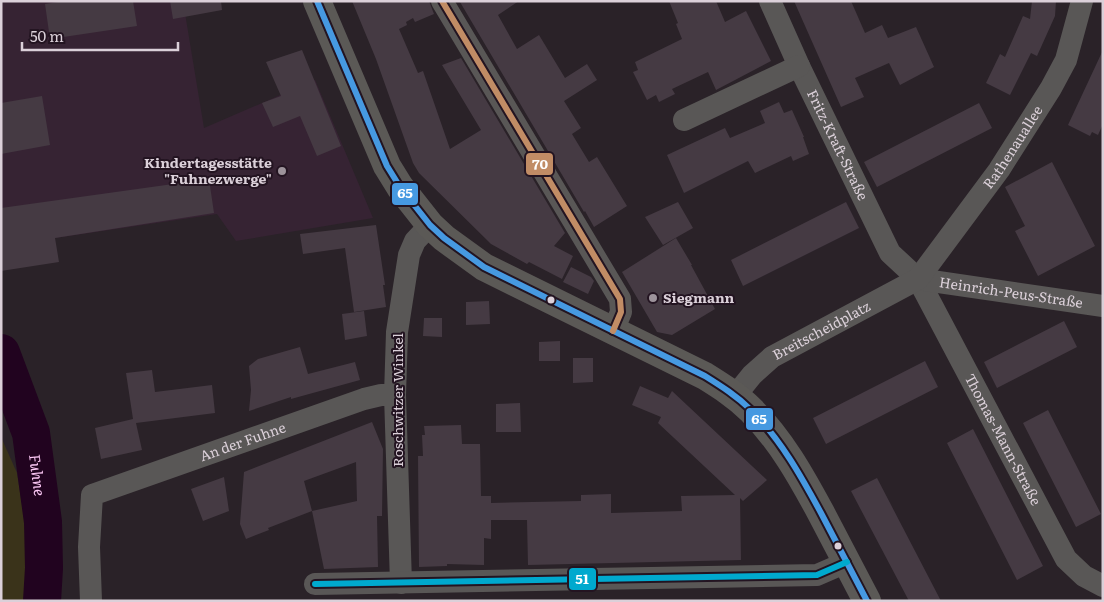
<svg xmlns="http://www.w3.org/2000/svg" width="1104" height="602" font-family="Literata,serif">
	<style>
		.built { fill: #362333 }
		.green { fill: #3a331a }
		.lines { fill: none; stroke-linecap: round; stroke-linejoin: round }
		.river { stroke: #21031f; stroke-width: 38 }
		.building { fill: #453a43; fill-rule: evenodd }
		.minor { stroke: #595756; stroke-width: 22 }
		.major { stroke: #5b5956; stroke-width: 28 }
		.bus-1-casing { stroke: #231421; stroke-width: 10 }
		.bus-2-casing { stroke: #231421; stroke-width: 10 }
		.bus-3-casing { stroke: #231421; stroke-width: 10 }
		.bus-1 { stroke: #4699e1; stroke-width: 6 }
		.bus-2 { stroke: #00a9ce; stroke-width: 6 }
		.bus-3 { stroke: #c18c65; stroke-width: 6 }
		.poi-dot { fill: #9d939b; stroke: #231421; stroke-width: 2 }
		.bus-dot { fill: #dbd0d9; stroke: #231421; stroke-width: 2 }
		.labels { text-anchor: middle; stroke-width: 4; stroke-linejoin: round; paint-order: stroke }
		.street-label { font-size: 14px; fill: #dbd0d9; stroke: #231421 }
		.poi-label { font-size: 14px; font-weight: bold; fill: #dbd0d9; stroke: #231421; text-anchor: end }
		.water-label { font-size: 15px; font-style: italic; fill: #fec9f7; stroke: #231421 }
		.line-badge { stroke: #231421; stroke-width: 2 }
		.badge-label { font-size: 14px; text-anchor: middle; font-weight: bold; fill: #fff }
	</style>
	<rect width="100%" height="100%" fill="#2a2228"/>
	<path class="built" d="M1,1H183L204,128L315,80L373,218L236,241L217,214L1,246Z"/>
	<path class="green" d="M1,437L17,473L37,601H1Z"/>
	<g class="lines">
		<path class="river" id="s1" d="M1,353L31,433L43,522L44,568L42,601"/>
	</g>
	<path class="building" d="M64,1H133L137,26L50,39L45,4Z
		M170,1H221L222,10L173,19Z
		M352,1H429L434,14L415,22L413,18L406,22L407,25L399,29L418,73L423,71L450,149L481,130L442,65L461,58L565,233L554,246L573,256L562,279L529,262L527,264L491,244L419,173L413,163L376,59Z
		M457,1H519L498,15L517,49L539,35L565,78L587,64L597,80L564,101L581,128L572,134L589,162L597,157L627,206L594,227L585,211L584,212L460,2Z
		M669,1H716L725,22L746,11L771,61L716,90L708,72L672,89L675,94L659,102L656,95L647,100L633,72L638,70L635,62L682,39L676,24L678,23Z
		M794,1H851L865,33L882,25L888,38L916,27L934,67L900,85L889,63L855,78L864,97L841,107Z
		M1032,1H1056L1055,16L1037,56L1031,53L1010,95L986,83L1000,54L1005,57L1023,16L1030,19Z
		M302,50L341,146L317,156L300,116L273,127L262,103L281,96L266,62Z
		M1103,50V124L1098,135L1092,132L1090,136L1068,125Z
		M42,96L50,145L1,154V103Z
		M779,102L784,113L792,110L804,137H803L809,154L793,161L791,156L755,173L748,161L684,193L667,155L725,128L730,138L765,123L760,111Z
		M979,103L992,128L877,187L864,162Z
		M1052,162L1095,246L1038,276L1015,231L1025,226L1005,187Z
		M209,179L214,213L55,238L59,262L1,271V208Z
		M678,202L693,228L663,245L645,217Z
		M846,202L859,228L743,286L731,260Z
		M376,225L385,285H383L386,307L354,312L345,248L303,254L300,234Z
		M676,238L692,265H691L715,309L672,335L657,332L622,272Z
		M571,267L591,277L594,281L588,294L563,282Z
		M489,301L490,324L466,325V302Z
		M364,311L367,336L345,340L342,314Z
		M424,318H442V337L423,336Z
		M1064,321L1077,347L997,388L984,362Z
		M560,341V361H539V342Z
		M300,347L308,374L355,362L360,380L291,399V397L249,411L251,390L249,366L258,359Z
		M573,358H593V382L573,383Z
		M925,361L938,387L826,444L813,418Z
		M152,370L155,392L212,385L215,413L136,423L142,450L101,459L95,428L133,419L126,373Z
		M640,386L668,398L672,391L767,480L743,501L740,498L741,560L528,565L527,520H491V539L484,538V565L447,564V566L419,567L418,456H423L422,435H425L424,426L461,425L462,444H480L481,496H491V503L581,501V495L611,494V513L682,511L681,496L735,495L658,423L661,417L632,405Z
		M520,403L521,432H496V404Z
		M1048,410L1101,514L1076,527L1023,423Z
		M372,422L383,449L382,516H377L378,567L324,569L312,511L268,528L269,530L246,539L240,524L244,472ZM356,462L357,501L312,511L304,481Z
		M973,429L1043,566L1017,580L947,443Z
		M224,477L229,511L203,521L191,489Z
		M877,478L941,601H909L851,491Z"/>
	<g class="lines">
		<g class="minor">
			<path d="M442,1L620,299L621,312L613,331"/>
			<path id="s2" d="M770,1L799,66L890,253L918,279L1066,559L1084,576L1103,586"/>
			<path d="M684,120L799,66"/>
			<path id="s3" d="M918,279L1103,306"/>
			<path id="s4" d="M735,396L752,375L772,357L918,279L999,170L1051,88L1066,60L1082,1"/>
			<path d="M401,583L395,395L397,332L409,255L415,241L430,225"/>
			<path d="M315,584L817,575L847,562"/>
			<path id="s5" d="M91,601L89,547L92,495L364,399L381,395H395"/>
		</g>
		<path class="major" d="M317,1L387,166L400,187L430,225L444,238L484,267L705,376C721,386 737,396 751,410C781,440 801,476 821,513C836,542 852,572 867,601"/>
		<g class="bus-1-casing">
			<path id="bus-1" d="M317,1L387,166L400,187L430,225L444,238L484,267L705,376C721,386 737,396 751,410C781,440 801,476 821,513C836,542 852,572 867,601"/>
		</g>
		<g class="bus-2-casing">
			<path id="bus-2" d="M315,584L817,575L847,562"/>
		</g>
		<g class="bus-3-casing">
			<path id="bus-3" d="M442,1L620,299L621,312L613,331"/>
		</g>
		<use href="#bus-1" class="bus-1"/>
		<use href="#bus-2" class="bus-2"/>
		<use href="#bus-3" class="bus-3"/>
	</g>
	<g class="poi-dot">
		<circle cx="282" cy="171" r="5"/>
		<circle cx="653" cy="298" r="5"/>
	</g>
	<g class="bus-dot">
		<circle cx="551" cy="300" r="4.5"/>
		<circle cx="838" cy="546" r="4.5"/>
	</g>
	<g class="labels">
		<g class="street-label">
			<text dy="5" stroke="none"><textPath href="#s2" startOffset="159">Fritz-Kraft-Straße</textPath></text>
			<text dy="5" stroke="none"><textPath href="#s4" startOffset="382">Rathenauallee</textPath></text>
			<text dy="5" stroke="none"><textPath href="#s3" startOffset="94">Heinrich-Peus-Straße</textPath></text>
			<text dy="5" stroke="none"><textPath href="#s4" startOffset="110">Breitscheidplatz</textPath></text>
			<text transform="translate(398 400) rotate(-90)" y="5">Roschwitzer Winkel</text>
			<text dy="5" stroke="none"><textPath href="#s2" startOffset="499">Thomas-Mann-Straße</textPath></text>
			<text dy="5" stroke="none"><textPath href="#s5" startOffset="266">An der Fuhne</textPath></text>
		</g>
		<g class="poi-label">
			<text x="272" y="168">Kindertagesstätte<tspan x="272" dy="16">"Fuhnezwerge"</tspan></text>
			<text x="663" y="303" text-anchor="start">Siegmann</text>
		</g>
		<g class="water-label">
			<text dy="5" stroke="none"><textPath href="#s1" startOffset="128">Fuhne</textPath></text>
		</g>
	</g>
	<g class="line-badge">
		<rect x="525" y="152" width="29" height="24" rx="5" fill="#c18c65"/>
		<rect x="391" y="182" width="28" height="24" rx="5" fill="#4699e1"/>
		<rect x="745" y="407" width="29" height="24" rx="5" fill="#4699e1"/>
		<rect x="568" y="567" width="29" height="24" rx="5" fill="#00a9ce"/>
	</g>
	<g class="badge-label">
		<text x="540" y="169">70</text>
		<text x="405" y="198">65</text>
		<text x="759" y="424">65</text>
		<text x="582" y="584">51</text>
	</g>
	<rect width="1104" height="602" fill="none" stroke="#dbd0d9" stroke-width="5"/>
	<path d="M22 42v8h156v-8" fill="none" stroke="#dbd0d9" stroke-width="2.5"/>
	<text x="30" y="42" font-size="15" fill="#dbd0d9" stroke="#231421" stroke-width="4" paint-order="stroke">50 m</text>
</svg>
